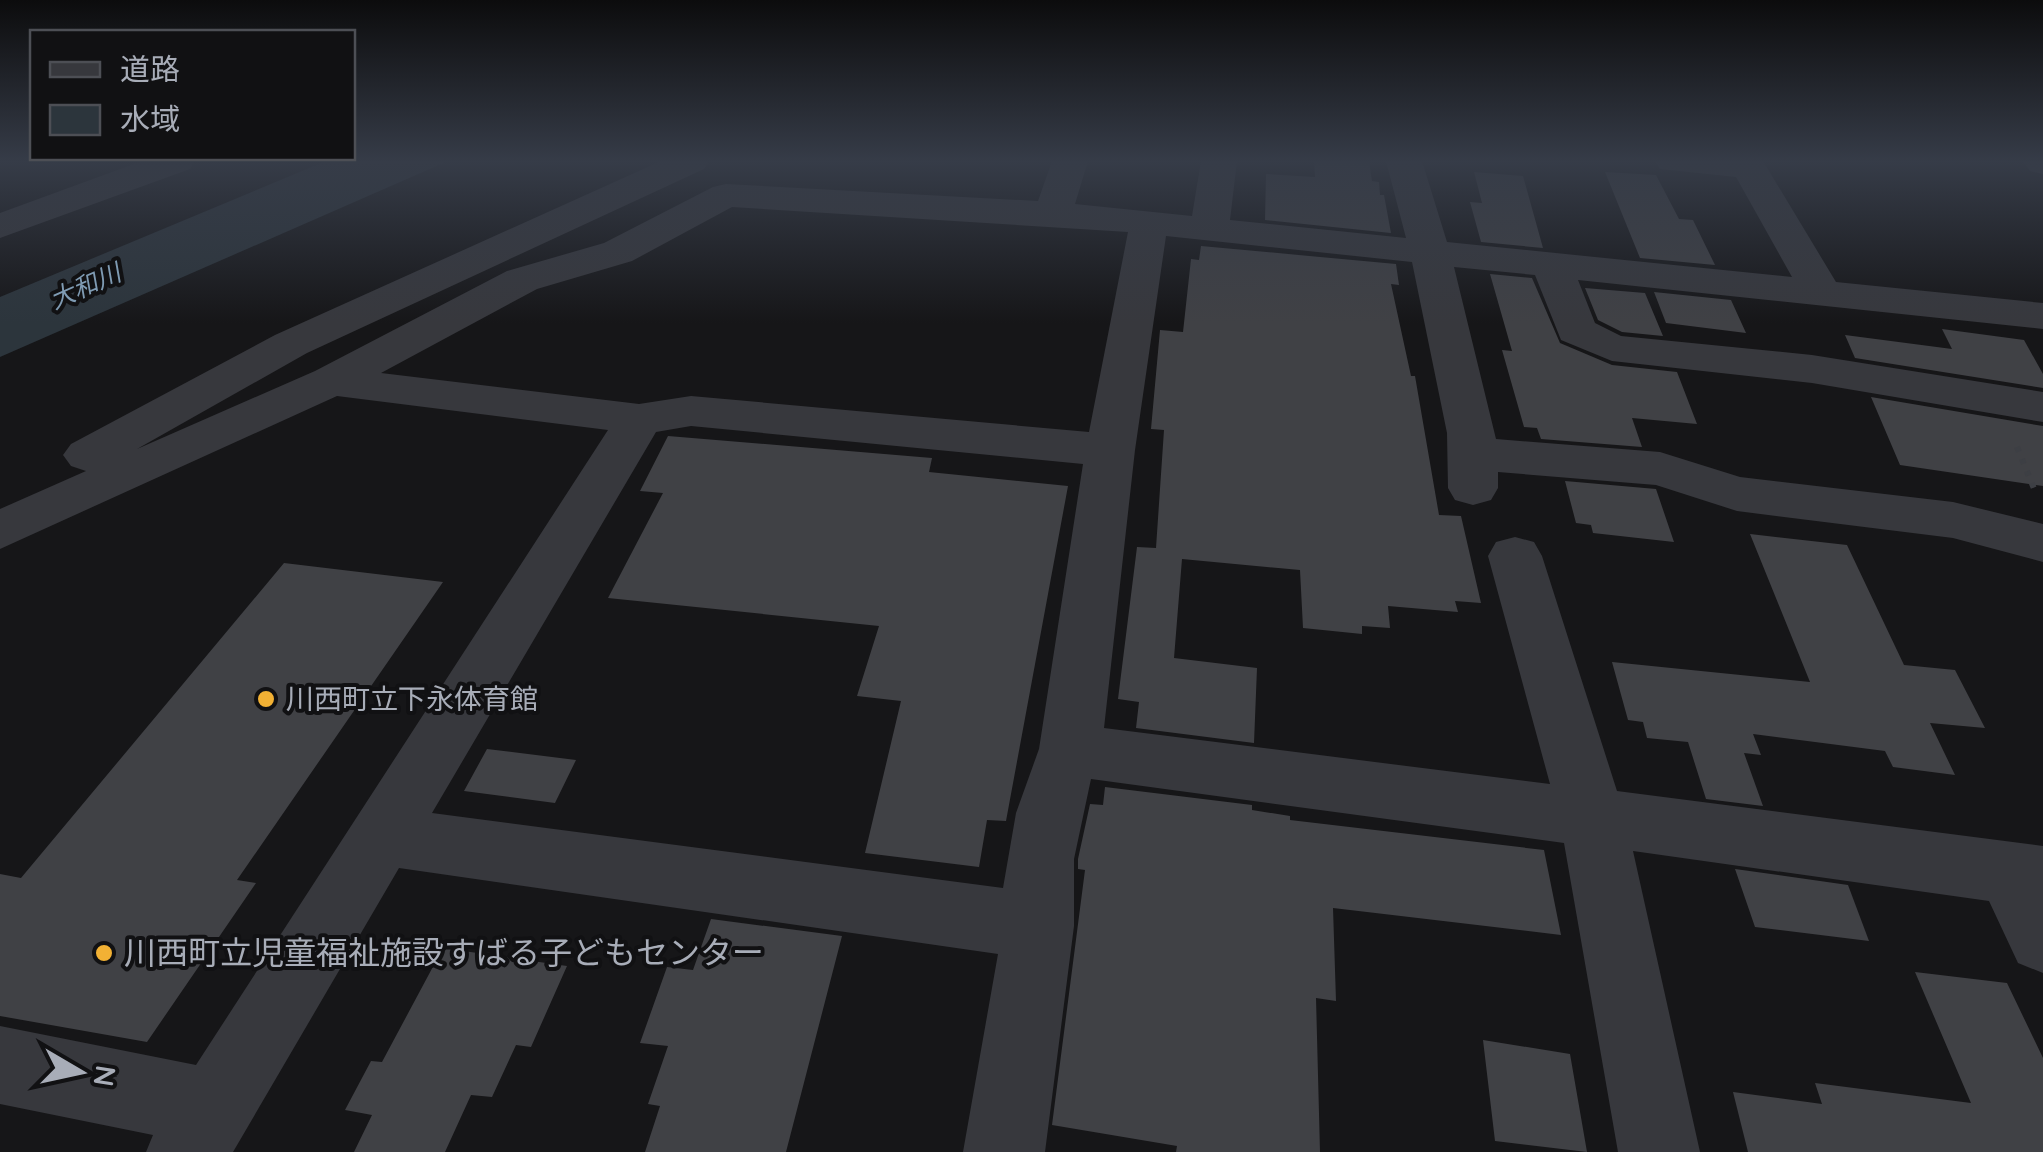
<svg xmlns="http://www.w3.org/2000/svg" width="2043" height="1152" font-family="Quicksand,'Noto Sans JP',sans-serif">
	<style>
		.water { fill: #2c353c }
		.building { fill: #404145 }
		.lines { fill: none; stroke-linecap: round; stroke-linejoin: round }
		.path { stroke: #3d3f44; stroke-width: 6; stroke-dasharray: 5 8; stroke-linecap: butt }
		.minor { fill: #37383d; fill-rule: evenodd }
		.poi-dot { fill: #f2b134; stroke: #111113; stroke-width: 4 }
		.labels { text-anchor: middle; stroke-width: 8; stroke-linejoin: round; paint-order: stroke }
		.far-water-label { font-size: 25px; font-style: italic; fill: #7f9bb3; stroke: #111113 }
		.poi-label { font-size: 28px; fill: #a8adb8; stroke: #111113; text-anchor: start }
		.near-poi-label { font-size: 32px; fill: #a8adb8; stroke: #111113; text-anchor: start }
	</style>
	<rect width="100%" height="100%" fill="#161618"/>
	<path class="water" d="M326,161H448L0,357V297Z"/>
	<path class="building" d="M1314,161H1369L1372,181L1379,182L1380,195H1384L1391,233L1265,220L1266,174L1315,177Z
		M1474,172L1523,176L1543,248L1481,242L1470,202L1482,203Z
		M1605,172L1656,175L1679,219L1693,220L1715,265L1640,258Z
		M1201,246L1396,264L1399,285L1391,284L1411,376H1415L1439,515L1461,516L1481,603L1455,601L1458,612L1388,606L1390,628L1362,626V634L1303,628L1300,570L1182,559L1174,658L1257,668L1254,743L1136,728L1139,702L1118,699L1137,547L1156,548L1164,430L1151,429L1160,330L1183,332L1191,259L1199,260Z
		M1490,274L1532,278L1560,343L1612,365L1677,372L1697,424L1632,418L1642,447L1541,439L1537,428L1524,427L1502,350L1512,351Z
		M1585,288L1645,293L1663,336L1622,332L1598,320Z
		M1654,292L1731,300L1746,333L1666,323Z
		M1942,329L2024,340L2043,374V388L1855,358L1845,335L1952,349Z
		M1871,397L2043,426V486L1900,465Z
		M668,436L932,458L929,472L1068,486L1006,821L987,820L979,867L865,853L901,701L857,696L879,626L608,598L663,493L640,491Z
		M1565,481L1656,489L1674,542L1593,533L1591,525L1576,523Z
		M1750,534L1847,545L1904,665L1955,670L1985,728L1930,723L1955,775L1893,767L1885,751L1753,734L1761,755L1744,753L1763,806L1706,799L1688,742L1647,738L1643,722L1628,720L1612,662L1810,682Z
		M284,563L443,582L237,880L256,883L147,1042L0,1016V874L21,878Z
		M487,749L576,760L555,803L464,791Z
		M1105,787L1252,805V810L1290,816V820L1544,850L1561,935L1333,908L1336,1001L1316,998L1320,1152H1176L1177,1146L1052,1125L1085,870L1078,869V859L1090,804L1103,805Z
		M1735,869L1848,885L1869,941L1755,927Z
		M711,919L842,936L786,1152H645L660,1106L648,1104L668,1046L640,1043L667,967L693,970Z
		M443,948L567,966L531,1047L516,1045L492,1097L471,1095L445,1152H354L372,1115L345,1110L371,1061L382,1062Z
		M1915,972L2007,983L2043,1058V1152H1748L1733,1092L1822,1104L1815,1083L1971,1103Z
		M1483,1040L1570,1054L1587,1152L1495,1141Z"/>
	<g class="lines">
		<path class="path" d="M2017,447L2035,491"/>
		<path class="minor" d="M142,161H195L190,169L0,238V213Z
			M661,161H709L704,169L307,353L137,449L315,371L507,271L604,243L713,187L726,184L1038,201L1052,161H1088L1075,204L1192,216L1201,161H1237L1230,220L1406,238L1386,161H1422L1447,242L1792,277L1736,177L1660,169L1655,161H1763L1836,282L2043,303V329L1578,280L1595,323L1621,336L1812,355L2043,392V422L1812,383L1612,361L1561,340L1535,275L1454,267L1496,439L1660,452L1740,477L1953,502L2043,524V562L1953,538L1737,511L1656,485L1498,472V488L1491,500L1473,505L1455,500L1448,488L1447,433L1412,262L1166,236L1135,450L1104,728L1550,784L1488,556L1496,542L1515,537L1534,542L1542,556L1617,791L2043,846V973L2018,963L1989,901L1633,851L1700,1152H1618L1564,843L1091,779L1074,859V926L1045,1152H963L998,954L399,868L233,1152H146L153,1135L0,1104V1026L196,1065L608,430L337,396L0,549V509L86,471L71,466L63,455L71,444L275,335ZM732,207L1128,232L1089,432L691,396L639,404L381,373L537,289L632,261ZM691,426L1083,464L1039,749L1016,813L1003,888L432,813L656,432Z
			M2023,161H2043V174L2030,171Z"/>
	</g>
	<linearGradient id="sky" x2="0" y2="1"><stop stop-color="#0c0c0d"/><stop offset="0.5" stop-color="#363c48"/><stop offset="1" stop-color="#363c48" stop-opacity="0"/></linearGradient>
	<rect width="2043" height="323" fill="url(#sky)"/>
	<g class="poi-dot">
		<circle cx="266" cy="699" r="10"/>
		<circle cx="104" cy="953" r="10"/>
	</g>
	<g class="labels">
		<g class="far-water-label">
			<text transform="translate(85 286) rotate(-24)" y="9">大和川</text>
		</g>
		<g class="poi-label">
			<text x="286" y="709">川西町立下永体育館</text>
		</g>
		<g class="near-poi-label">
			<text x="124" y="964">川西町立児童福祉施設すばる子どもセンター</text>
		</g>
	</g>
	<rect x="30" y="30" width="325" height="130" fill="#111113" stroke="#4d4f55" stroke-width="2.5"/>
	<rect x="50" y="62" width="50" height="15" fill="#37383d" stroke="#4d4f55" stroke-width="2.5"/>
	<text x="120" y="80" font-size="30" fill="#a8adb8">道路</text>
	<rect x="50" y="105" width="50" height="30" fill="#2c353c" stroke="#4d4f55" stroke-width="2.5"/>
	<text x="120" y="130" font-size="30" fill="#a8adb8">水域</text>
	<g transform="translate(80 1072) rotate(99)" stroke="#111113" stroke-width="8" paint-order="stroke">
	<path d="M0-8L18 38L0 25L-18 38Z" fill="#a8adb8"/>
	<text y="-15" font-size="28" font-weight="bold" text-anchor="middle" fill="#a8adb8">N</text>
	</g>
</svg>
